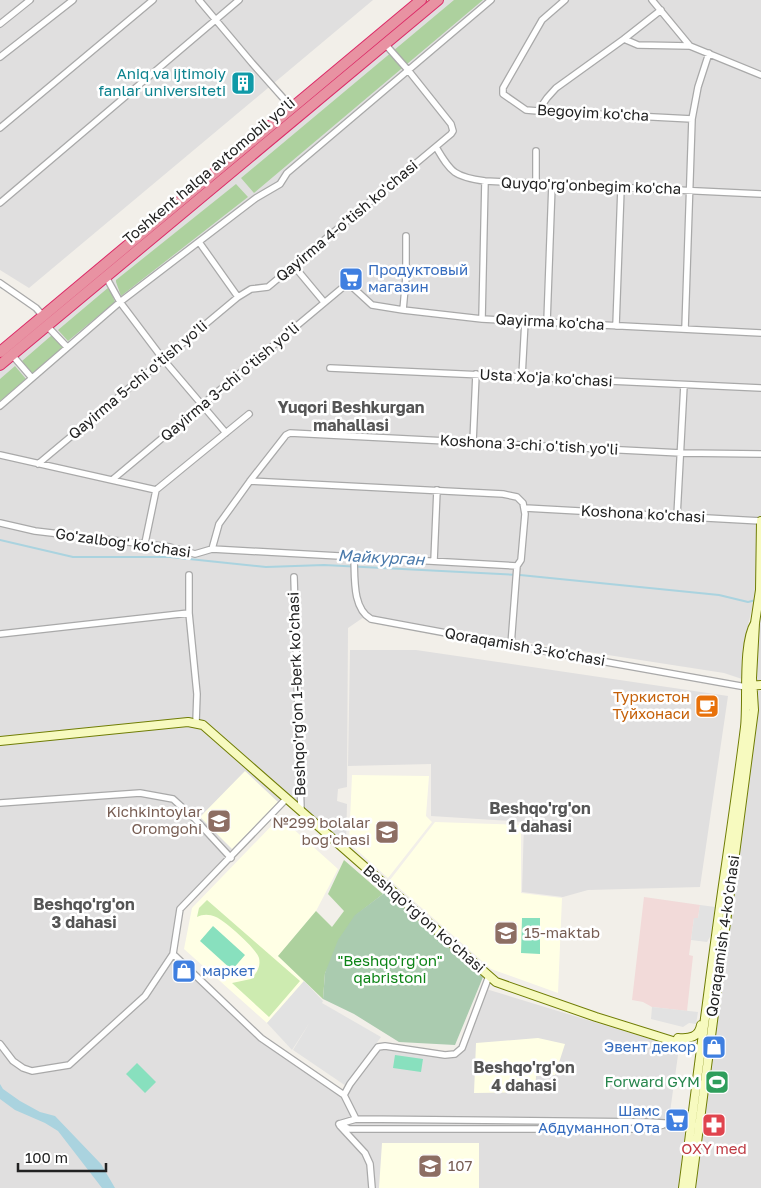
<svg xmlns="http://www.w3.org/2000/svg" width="761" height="1188" font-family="'Golos Text',sans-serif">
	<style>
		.residential { fill: #e0dfdf }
		.commercial { fill: #f2dad9 }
		.education { fill: #ffffe5 }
		.grass { fill: #cdebb0 }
		.forest { fill: #add19e }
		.cemetery { fill: #aacbaf }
		.pitch { fill: #88e0be }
		.parking { fill: #e2e2e2 }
		.water { fill: #aad3df }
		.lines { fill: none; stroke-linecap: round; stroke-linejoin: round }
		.stream { stroke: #aad3df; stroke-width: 2 }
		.street-casing { stroke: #a9a9a9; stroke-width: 8 }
		.secondary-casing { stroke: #707d05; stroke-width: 10 }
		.highway-casing { stroke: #dc2a67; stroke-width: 12 }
		.street { stroke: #fff; stroke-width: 5.5 }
		.secondary { stroke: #f7fabf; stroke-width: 8 }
		.highway { stroke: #e892a2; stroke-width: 10 }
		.labels { text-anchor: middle; stroke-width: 5; stroke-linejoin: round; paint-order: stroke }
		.culture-label { font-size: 15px; fill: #0d838f; stroke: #fff; text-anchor: end }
		.street-label { font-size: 15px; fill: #222; stroke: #fff }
		.shop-label { font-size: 15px; fill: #366cbe; stroke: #fff; text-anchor: start }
		.food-label { font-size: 15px; fill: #c56008; stroke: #fff; text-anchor: end }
		.education-label { font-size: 15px; fill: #785e54; stroke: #fff; text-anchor: end }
		.park-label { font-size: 15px; fill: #0c8416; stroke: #fff }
		.leisure-label { font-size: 15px; fill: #27864d; stroke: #fff; text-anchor: end }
		.health-label { font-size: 15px; fill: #be3a42; stroke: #fff }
		.neighbourhood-label { font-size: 16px; font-weight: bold; fill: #555; stroke: #fff }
		.water-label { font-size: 16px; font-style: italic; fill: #4a7aab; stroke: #fff }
	</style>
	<rect width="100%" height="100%" fill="#f2efe9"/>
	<path class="residential" d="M0,0H373L29,288L0,270Z
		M444,0H761V521L757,588L748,625L742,679L724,673L364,617L348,628L347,787L338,789L337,801L347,804L346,845L287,799L181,910L174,954L261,1038L344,1095L377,1053L385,1046L455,1054L486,989L679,1048L669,1119H357V1122L686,1127L679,1188H0V367L387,46Z
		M761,603V682H755L757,630Z
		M350,650H416L728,696L700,887L588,890L563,897L522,892L524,822L431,816V764L348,766Z
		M753,691H761V1188H691Z"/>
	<path class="commercial" d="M644,897L700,905L698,918H694L689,955L693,956L687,1011L652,1007L643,1002L632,1000Z"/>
	<path class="education" d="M245,771L278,802L232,849L200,817Z
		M352,775L429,776L426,816L432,822L388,878L349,843Z
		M280,817L338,869L316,911L278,956L304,981L267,1023L184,949L192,908Z
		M435,822L521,825V893L562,898L558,993L491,969L390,880Z
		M538,1038L565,1044L555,1075L536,1076L535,1092L474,1093L476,1043Z
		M382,1143H479V1188H379Z"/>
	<path class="grass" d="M426,0H431L99,279L97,276Z
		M207,900L300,981L269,1017L232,983L251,979C257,972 261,967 259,958C257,949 225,921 216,917C209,914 203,914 197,917L199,908Z"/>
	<path class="forest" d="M454,0H483L254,193L241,178Z
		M236,184L248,197L121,296L116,282V280Z
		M109,287L115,302L68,341L58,330Z
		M52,335L63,348L32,374L22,361Z
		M15,366L26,379L0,401V379Z
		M344,860L383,894L356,915L325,973L323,999L278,956L316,911L332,927L344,911L328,894Z"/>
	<path class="cemetery" d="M387,891L483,977L455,1045L399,1042L354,1014L323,999L325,973L338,940L355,915Z"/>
	<path class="pitch" d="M522,918H540V954L521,953Z
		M213,926L245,955L232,970L200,941Z
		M395,1055L423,1059L421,1072L393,1068Z
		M137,1063L156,1082L145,1093L126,1074Z"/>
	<path class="parking" d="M700,905L715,907L711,935L707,942L691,940L694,918H698Z
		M304,981L323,1001L322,1003L381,1037L346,1086L293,1050L310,1022L292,1050L267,1023Z
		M652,1007L698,1012L696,1024L689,1023L683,1027L651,1019Z"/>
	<path class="water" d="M0,1084L3,1089L20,1101L40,1112L55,1116L101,1164L115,1188H102L58,1131L45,1123L15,1110L0,1099Z"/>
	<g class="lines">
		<path class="stream" d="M0,286L2,288
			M0,540L73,557H170L266,567L324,565L520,575L719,595L748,602L756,600"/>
		<g class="street-casing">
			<path id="street" d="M199,0L252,63L292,108
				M565,0L542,20L503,88V94L526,110L538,111L692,119
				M652,0L690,46
				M0,24L30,0
				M624,39L638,45L690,46L761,75
				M0,57L73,0
				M538,111L547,98L556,88L624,39L661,10
				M0,128L153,0
				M436,147C451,173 455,177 485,181L761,194
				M536,184V151
				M0,203L239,0
				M199,242L238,297
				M294,266L324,302
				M106,277L120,302L163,359L226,433
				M0,283L36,308L43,316
				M403,310L406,277V236
				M482,319L485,181
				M547,322L552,184
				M47,326L67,347
				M616,326L621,188
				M685,329L692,119L698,87L709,53
				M12,355L32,378
				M330,368L761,388
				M522,376L525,321
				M0,406L120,302L256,198L280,184L287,173L491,0
				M473,442L476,374
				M0,455L156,490
				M38,464L238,297L251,289L268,287L451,134L453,131L451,124L408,70L385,44
				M112,480L348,283L372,305L403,310L482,319L761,333
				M250,481L503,494L517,497L523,503L525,514L521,560L517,566L511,645
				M525,508L761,521
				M677,516L684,385
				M0,523L35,531L170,547L195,554L212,549L517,566
				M145,543L156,490L249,414
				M212,549L219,524L250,481L286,435L290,433L681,453L761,454
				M354,557C355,577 352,608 371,619L511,645L746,687
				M434,561L437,490
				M189,575V613L197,694L196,722
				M294,577L301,810
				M0,634L189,613
				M287,798L180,909L173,954L261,1038L344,1095L356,1119
				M0,803L140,793L173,799L194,818L231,858
				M0,1044L13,1061L23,1068L32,1071L69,1065L145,996L173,954
				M344,1095L350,1084L378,1047L385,1046L445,1055L455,1054L462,1048L489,976
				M339,1124L356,1119L649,1122L694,1125
				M339,1124L349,1129H648L663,1125
				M340,1126L365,1153L370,1164L372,1188"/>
		</g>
		<g class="secondary-casing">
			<path id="secondary" d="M748,686L761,685
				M0,741L188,722L203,725L496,982L596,1017L708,1052
				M678,1038C690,1039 699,1037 701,1025
				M683,1188C696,1089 708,991 722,892C730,837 738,783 745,727C748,701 742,644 755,623
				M691,1188L754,710L752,678L755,623L760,590L761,521"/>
		</g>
		<g class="highway-casing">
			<path id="highway" d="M0,352L421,0
				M0,365L438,0"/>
		</g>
		<use href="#street" class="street"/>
		<use href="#secondary" class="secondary"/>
		<use href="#highway" class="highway"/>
	</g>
	<defs>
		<g id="building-square" transform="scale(1.25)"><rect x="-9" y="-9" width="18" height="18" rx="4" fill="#0f9aa8" stroke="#fff"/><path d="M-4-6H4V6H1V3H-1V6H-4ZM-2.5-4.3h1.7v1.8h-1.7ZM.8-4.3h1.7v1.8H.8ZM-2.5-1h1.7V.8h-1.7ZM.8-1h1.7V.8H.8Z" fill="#fff"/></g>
		<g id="supermarket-square" transform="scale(1.25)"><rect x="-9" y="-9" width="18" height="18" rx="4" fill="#3f7fe0" stroke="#fff"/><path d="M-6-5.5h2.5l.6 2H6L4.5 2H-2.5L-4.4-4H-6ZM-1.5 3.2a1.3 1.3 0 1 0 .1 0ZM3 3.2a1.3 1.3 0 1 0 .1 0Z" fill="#fff"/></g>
		<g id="cafe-square" transform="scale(1.25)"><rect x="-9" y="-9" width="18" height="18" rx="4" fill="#e8710a" stroke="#fff"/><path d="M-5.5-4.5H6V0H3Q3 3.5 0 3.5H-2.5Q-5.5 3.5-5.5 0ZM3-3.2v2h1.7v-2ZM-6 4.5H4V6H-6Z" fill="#fff"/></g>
		<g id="school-square" transform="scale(1.25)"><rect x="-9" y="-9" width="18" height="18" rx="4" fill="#8d6e63" stroke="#fff"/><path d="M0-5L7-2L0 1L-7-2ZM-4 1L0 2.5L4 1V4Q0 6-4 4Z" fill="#fff"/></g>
		<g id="shop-square" transform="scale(1.25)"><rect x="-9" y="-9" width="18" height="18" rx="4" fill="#3f7fe0" stroke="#fff"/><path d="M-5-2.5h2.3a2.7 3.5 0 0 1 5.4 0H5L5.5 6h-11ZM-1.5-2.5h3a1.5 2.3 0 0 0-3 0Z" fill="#fff"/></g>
		<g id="stadium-square" transform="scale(1.25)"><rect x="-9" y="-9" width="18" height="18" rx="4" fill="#2e9e5b" stroke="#fff"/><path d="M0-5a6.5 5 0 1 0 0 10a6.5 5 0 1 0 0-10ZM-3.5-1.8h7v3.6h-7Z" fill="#fff"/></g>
		<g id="pharmacy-square" transform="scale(1.25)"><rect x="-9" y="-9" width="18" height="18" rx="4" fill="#e0444e" stroke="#fff"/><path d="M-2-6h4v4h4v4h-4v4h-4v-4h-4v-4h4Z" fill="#fff"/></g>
	</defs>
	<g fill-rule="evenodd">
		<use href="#building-square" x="243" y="83"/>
		<use href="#supermarket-square" x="351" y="279"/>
		<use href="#cafe-square" x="707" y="706"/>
		<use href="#school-square" x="219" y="821"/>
		<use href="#school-square" x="387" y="832"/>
		<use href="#school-square" x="506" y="933"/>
		<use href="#shop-square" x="184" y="971"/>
		<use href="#shop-square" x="714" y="1047"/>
		<use href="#stadium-square" x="717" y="1082"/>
		<use href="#supermarket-square" x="677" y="1120"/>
		<use href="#pharmacy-square" x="714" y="1125"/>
		<use href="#school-square" x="430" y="1166"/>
	</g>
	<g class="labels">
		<g class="culture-label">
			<text x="226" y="79">Aniq va ijtimoiy<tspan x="226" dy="17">fanlar universiteti</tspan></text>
		</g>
		<g class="street-label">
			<text transform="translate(593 113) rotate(3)" y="5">Begoyim ko'cha</text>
			<text transform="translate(209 171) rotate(-40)" y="5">Toshkent halqa avtomobil yo'li</text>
			<text transform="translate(591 186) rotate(2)" y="5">Quyqo'rg'onbegim ko'cha</text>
			<text transform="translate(347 221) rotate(-40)" y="5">Qayirma 4-o'tish ko'chasi</text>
			<text transform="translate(550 322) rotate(3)" y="5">Qayirma ko'cha</text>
			<text transform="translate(546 378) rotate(3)" y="5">Usta Xo'ja ko'chasi</text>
			<text transform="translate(138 380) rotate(-40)" y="5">Qayirma 5-chi o'tish yo'li</text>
			<text transform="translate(230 382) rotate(-40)" y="5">Qayirma 3-chi o'tish yo'li</text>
			<text transform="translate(529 445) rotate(3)" y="5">Koshona 3-chi o'tish yo'li</text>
			<text transform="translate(643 514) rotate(3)" y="5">Koshona ko'chasi</text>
			<text transform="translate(123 543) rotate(8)" y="5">Go'zalbog' ko'chasi</text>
			<text transform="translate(525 647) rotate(10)" y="5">Qoraqamish 3-ko'chasi</text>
			<text transform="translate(297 694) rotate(-92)" y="5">Beshqo'rg'on 1-berk ko'chasi</text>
			<text transform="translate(424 919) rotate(41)" y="5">Beshqo'rg'on ko'chasi</text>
			<text transform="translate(723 936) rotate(-82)" y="5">Qoraqamish 4-ko'chasi</text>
		</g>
		<g class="shop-label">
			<text x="368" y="275">Продуктовый<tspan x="368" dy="17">магазин</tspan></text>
			<text x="202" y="976">маркет</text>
			<text x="696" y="1052" text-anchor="end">Эвент декор</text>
			<text x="660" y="1116" text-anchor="end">Шамс<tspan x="660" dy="17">Абдуманноп Ота</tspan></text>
		</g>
		<g class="food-label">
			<text x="690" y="702">Туркистон<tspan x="690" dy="17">Туйхонаси</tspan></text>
		</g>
		<g class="education-label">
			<text x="202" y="817">Kichkintoylar<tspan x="202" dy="17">Oromgohi</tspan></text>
			<text x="370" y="828">№299 bolalar<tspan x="370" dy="17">bog'chasi</tspan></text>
			<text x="524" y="938" text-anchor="start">15-maktab</text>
			<text x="448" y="1171" text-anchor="start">107</text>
		</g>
		<g class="park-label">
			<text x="390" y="966">"Beshqo'rg'on"<tspan x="390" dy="17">qabristoni</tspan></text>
		</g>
		<g class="leisure-label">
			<text x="700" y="1087">Forward GYM</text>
		</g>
		<g class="health-label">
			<text x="714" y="1154">OXY med</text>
		</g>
		<g class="neighbourhood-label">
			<text x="351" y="413">Yuqori Beshkurgan<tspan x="351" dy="18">mahallasi</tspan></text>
			<text x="540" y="814">Beshqo'rg'on<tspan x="540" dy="18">1 dahasi</tspan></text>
			<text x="84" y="910">Beshqo'rg'on<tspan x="84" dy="18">3 dahasi</tspan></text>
			<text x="524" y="1073">Beshqo'rg'on<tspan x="524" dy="18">4 dahasi</tspan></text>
		</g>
		<g class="water-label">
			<text transform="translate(381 557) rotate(3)" y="6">Майкурган</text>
		</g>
	</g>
	<path d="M18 1163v8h88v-8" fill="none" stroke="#222222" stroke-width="2.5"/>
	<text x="25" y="1163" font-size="15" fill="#222222" stroke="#ffffff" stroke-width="4" paint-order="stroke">100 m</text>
</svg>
